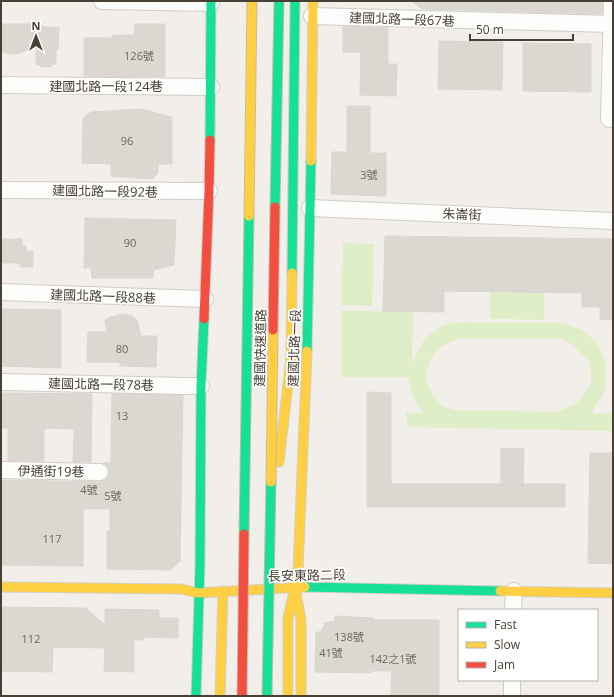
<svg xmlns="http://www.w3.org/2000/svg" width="614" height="697" font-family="'Open Sans','Noto Sans TC',sans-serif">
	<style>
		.green { fill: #e0eec7; fill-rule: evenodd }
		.building { fill: #dbd8d2; stroke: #dad5cf }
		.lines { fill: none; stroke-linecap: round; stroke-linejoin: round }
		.street-casing { stroke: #d0ccc7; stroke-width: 18 }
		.fast-casing { stroke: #d3cec1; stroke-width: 11 }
		.slow-casing { stroke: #d3cec1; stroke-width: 11 }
		.jam-casing { stroke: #d3cec1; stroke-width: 11 }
		.street { stroke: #fdfdfc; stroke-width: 16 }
		.fast { stroke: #16e098; stroke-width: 9 }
		.slow { stroke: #ffcf43; stroke-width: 9 }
		.jam { stroke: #f24e42; stroke-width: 9 }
		.fast-bridge-casing { stroke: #ccbba2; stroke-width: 11; stroke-linecap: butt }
		.slow-bridge-casing { stroke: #ccbba2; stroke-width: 11; stroke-linecap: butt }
		.jam-bridge-casing { stroke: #ccbba2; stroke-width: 11; stroke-linecap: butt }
		.fast-bridge { stroke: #16e098; stroke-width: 9 }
		.slow-bridge { stroke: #ffcf43; stroke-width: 9 }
		.jam-bridge { stroke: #f24e42; stroke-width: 9 }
		.labels { text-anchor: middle; stroke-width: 3.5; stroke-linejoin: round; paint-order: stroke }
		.number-label { font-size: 11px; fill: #6e675c }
		.street-label { font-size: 13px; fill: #484034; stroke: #fff }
	</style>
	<rect width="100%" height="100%" fill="#f2efea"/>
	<path class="green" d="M343,243L374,244L372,306L341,305Z
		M490,292L544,293V320L490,319Z
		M342,311H413L412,363L425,338L443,325L460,322L561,323C587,329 606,344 606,373C606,379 606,387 604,392C601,399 595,406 592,413H612L613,325V431L407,427L406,413H423C414,400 410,393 409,377H341ZM458,339H563L573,345L590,361L591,384L577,403L557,412L454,410L442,406L433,395L427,382V368L433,356L442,346Z"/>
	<path class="building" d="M412,1H602V12L600,14L422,9Z
		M1,24H36V26L59,28L58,50H56V64H52V66L43,67L36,64V47L20,53L10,54L1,51Z
		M135,24H165V77L84,76V38H112V35H134Z
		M343,26L388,28V64H397L396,96L360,95L361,52H343Z
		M439,41L503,42L502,90L438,89Z
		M523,43L591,44V92L523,91Z
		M347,106H370V153H386V196L331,194L332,152H347Z
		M141,109L172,117V164H158V173L152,179L111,176V164L82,163L83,118L91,112Z
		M85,218L176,220L174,265L153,270V278H92L91,268H84Z
		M385,236L613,239V320L600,319V307H582V293L444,291V312L383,311Z
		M1,239H22V246H26V251H33V267H20V263H1Z
		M1,309L61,310V368L1,366Z
		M122,314L132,316L137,320L141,336H157L156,367L120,366V362H87L88,332H107L105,320L111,317Z
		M367,392L391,393V484H501V448L524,449L523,484H565V507H367Z
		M1,393L92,394L91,462H73L74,429L44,428V461H8V428H1Z
		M112,394L183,395L180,561L170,570L107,569V531H110V509H83V566L1,565V480L100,482L105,480L108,477L109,472L108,467L103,463H111Z
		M590,453H613V564L588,563Z
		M1,607L86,608L105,625V609L159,610V618H178V638L143,637V640H134V672L104,671L105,648L53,647L52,672L1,671Z
		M335,616L374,618V620H439V696H391L392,671H371V673L315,672L316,632H321L325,623L335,621Z"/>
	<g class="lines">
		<g class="street-casing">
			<path id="street" d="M102,1L211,3
				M312,16L612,24
				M1,85L211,87
				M609,119L612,1
				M1,190L209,191
				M310,208L613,221
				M1,292L205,299
				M1,382L185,386H201
				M1,470L100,472
				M513,610L514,591
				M512,696V680"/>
		</g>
		<g class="fast-casing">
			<path id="fast" d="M210,140L211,1
				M292,273L295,1
				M307,351L311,161
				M305,587L500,591
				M196,696L200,564L201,386L204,319"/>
		</g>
		<g class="slow-casing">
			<path id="slow" d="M311,161L313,1
				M279,462L291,358L292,273
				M1,587L181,589L198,593L305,587
				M500,591L613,593
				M220,696L223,591
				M288,696V618L295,587
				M301,696V620L295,587L298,571L307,351"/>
		</g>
		<g class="jam-casing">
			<path id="jam" d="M204,319L209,191L210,140"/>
		</g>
		<use href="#street" class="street"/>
		<use href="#fast" class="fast"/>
		<use href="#slow" class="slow"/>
		<use href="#jam" class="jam"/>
		<g class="fast-bridge-casing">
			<path id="fast-bridge" d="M275,207L279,1
				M244,534L249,216
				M267,696L271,482"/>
		</g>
		<g class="slow-bridge-casing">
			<path id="slow-bridge" d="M249,216L252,1
				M271,482L273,330"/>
		</g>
		<g class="jam-bridge-casing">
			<path id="jam-bridge" d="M273,330L275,207
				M242,696L244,534"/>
		</g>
		<use href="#fast-bridge" class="fast-bridge"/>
		<use href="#slow-bridge" class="slow-bridge"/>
		<use href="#jam-bridge" class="jam-bridge"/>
	</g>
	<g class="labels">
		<g class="number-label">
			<text x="139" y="60">126號</text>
			<text x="127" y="145">96</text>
			<text x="369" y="179">3號</text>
			<text x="130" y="247">90</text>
			<text x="122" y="353">80</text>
			<text x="122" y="420">13</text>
			<text x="89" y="494">4號</text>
			<text x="113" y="500">5號</text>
			<text x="52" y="543">117</text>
			<text x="349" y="641">138號</text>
			<text x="31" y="643">112</text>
			<text x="331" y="657">41號</text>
			<text x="393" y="663">142之1號</text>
		</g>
		<g class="street-label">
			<text transform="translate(402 19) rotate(2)" y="5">建國北路一段67巷</text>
			<text x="106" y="91">建國北路一段124巷</text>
			<text transform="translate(105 191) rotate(1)" y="5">建國北路一段92巷</text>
			<text transform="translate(462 214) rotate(2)" y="5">朱崙街</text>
			<text transform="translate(103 296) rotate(2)" y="5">建國北路一段88巷</text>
			<text transform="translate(260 348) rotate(-89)" y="5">建國快速道路</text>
			<text transform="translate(294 348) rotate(-88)" y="5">建國北路一段</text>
			<text transform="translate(101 384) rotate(1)" y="5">建國北路一段78巷</text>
			<text transform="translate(51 471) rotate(1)" y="5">伊通街19巷</text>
			<text transform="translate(307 575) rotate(-1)" y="5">長安東路二段</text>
		</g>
	</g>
	<rect width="614" height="697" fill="none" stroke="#484034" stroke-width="4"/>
	<rect x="458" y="609" width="140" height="72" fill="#ffffff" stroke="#b6b3ae"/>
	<rect x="466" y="622" width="20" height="6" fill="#16e098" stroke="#b6b3ae"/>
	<text x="494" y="629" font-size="12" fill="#484034">Fast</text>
	<rect x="466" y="642" width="20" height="6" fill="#ffcf43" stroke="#b6b3ae"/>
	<text x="494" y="649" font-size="12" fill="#484034">Slow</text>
	<rect x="466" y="662" width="20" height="6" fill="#f24e42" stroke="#b6b3ae"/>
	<text x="494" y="669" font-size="12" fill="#484034">Jam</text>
	<g transform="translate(36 36)" stroke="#ffffff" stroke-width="3" paint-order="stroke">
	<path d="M0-3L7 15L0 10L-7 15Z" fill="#484034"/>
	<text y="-6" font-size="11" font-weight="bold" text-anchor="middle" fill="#484034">N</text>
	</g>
	<path d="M470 34v6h103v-6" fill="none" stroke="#484034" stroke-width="2"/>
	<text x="476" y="34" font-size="12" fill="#484034" stroke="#ffffff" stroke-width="3" paint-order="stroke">50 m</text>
</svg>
